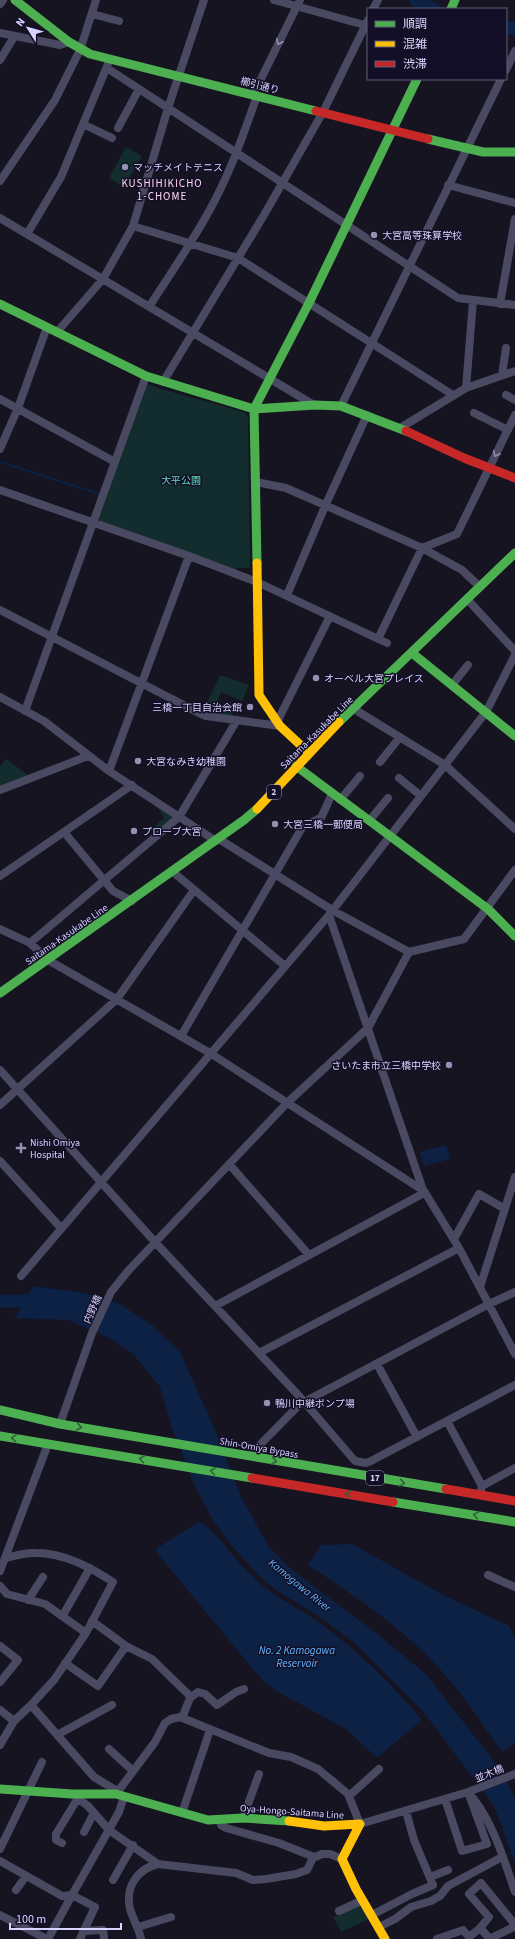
<svg xmlns="http://www.w3.org/2000/svg" width="515" height="1939" font-family="'Source Sans 3','Noto Sans JP',sans-serif">
	<style>
		.green { fill: #132c2d }
		.water { fill: #0d2144 }
		.lines { fill: none; stroke-linecap: round; stroke-linejoin: round }
		.stream { stroke: #0d2144; stroke-width: 2 }
		.river { stroke: #0d2144; stroke-width: 13 }
		.street { stroke: #4a4962; stroke-width: 8 }
		.fast { stroke: #4caf50; stroke-width: 9 }
		.slow { stroke: #ffc107; stroke-width: 9 }
		.jam { stroke: #c62828; stroke-width: 9 }
		.oneway { stroke: #928eb0 }
		.oneway2 { stroke: #305f3b }
		.poi-dot { fill: #9591b1; stroke: #130f26; stroke-width: 1.5 }
		.labels { text-anchor: middle; stroke-width: 3; stroke-linejoin: round; paint-order: stroke }
		.shield { fill: #130f26; stroke: #9e99be; stroke-width: 1 }
		.shield-label { font-size: 9px; font-weight: bold; fill: #d9d4ff }
		.street-label { font-size: 10px; fill: #d9d4ff; stroke: #130f26 }
		.poi-label { font-size: 10px; fill: #d9d4ff; stroke: #130f26; text-anchor: start }
		.park-label { font-size: 10px; fill: #5fe0c0; stroke: #130f26 }
		.neighbourhood-label { font-size: 11px; letter-spacing: 1px; fill: #ffd6f0; stroke: #130f26 }
		.water-label { font-size: 11px; font-style: italic; fill: #62b6ff; stroke: #130f26 }
	</style>
	<rect width="100%" height="100%" fill="#161421"/>
	<path class="green" d="M126,147L142,156L124,187L109,178Z
		M146,383L158,388L244,412L248,417L250,568H238L236,571L96,520Z
		M220,675L249,685L242,701L221,692L215,707L225,712H233L232,716L203,711Z
		M6,759L28,775L0,787V766Z
		M155,803L175,817L159,832L155,826L164,818Z
		M361,1904L369,1919L341,1932L333,1917Z"/>
	<path class="water" d="M446,1145L450,1159L424,1166L420,1152Z
		M33,1286L85,1293L120,1304L153,1326L180,1352L215,1430L241,1497L269,1547L292,1570L377,1634L426,1674L500,1769L515,1798V1862L494,1806L425,1714L357,1645L320,1617L279,1592L260,1577L231,1545L211,1517L194,1484L171,1425L160,1387L134,1355L110,1338L68,1320L15,1318Z
		M198,1522C214,1527 233,1557 245,1569C253,1577 261,1585 270,1591C286,1603 305,1612 321,1624C359,1652 392,1684 422,1720L377,1758L346,1729L276,1691L263,1681L157,1553L156,1549Z
		M352,1544L443,1595L509,1626L515,1638V1743L502,1752C482,1723 462,1693 438,1667C401,1626 354,1596 308,1565L321,1545Z"/>
	<g class="lines">
		<path class="stream" d="M0,462L100,494
			M505,1856L515,1852"/>
		<path class="river" d="M415,0L434,9
			M506,27L515,29
			M0,1301H42"/>
		<path class="street" d="M274,0L368,26
			M0,4L3,0
			M373,9L378,0
			M92,14L119,21
			M0,33L60,45L69,42
			M0,60L14,37
			M107,68L458,298L515,305
			M506,70L515,51
			M253,95L300,0
			M83,124L112,138
			M118,128L139,89
			M0,181L55,100L80,50L96,0
			M448,185L515,203
			M0,218L314,405
			M133,226L238,258L453,395
			M27,234L61,177L108,64
			M500,304L515,219
			M149,307C172,271 197,236 216,198C233,165 245,130 257,96
			M57,332L103,279L133,226L168,108L204,0
			M502,375L506,348
			M163,382L264,215L323,112L368,20
			M466,388L473,301
			M506,395L515,400
			M0,399L115,462
			M341,406L501,79
			M474,413L508,430
			M400,428L466,388L515,371
			M0,449L18,408L47,327
			M256,482L286,488L422,548L462,570L480,587
			M0,490L189,556L257,582L387,643
			M287,595L326,504L367,415
			M467,599L515,651
			M0,610L199,713L206,716L280,726
			M378,639L422,548L457,534L515,415
			M452,685L468,665
			M0,697L44,721L109,771L216,841
			M354,709L445,765L515,829
			M25,711L146,376
			M277,722L330,616
			M380,762L400,737
			M109,771L189,556
			M399,778L421,796
			M0,790L88,756
			M340,800L360,776
			M369,821L388,798
			M64,832L113,891L132,901
			M219,839L332,910L409,952
			M173,872L285,966
			M0,876L132,785
			M0,929L30,943L48,960L210,1053L424,1191L459,1248L515,1354
			M30,943L179,817L237,720
			M181,1036L303,826L321,818L332,794
			M0,1070L155,1242L300,1397L355,1461L366,1463L371,1461L515,1385
			M0,1105L117,999L194,890
			M0,1161L60,1227
			M229,1164L309,1255
			M454,1239L479,1194L505,1209
			M21,1276L329,915L486,712L515,655
			M480,1287L515,1177
			M215,1306L424,1193L329,915
			M259,1353L459,1248
			M377,1364L417,1437
			M304,1402L489,1304L515,1292
			M447,1421L482,1486
			M60,1424L92,1333L111,1292L128,1271L287,1103L368,1028L409,952L464,939L515,870
			M249,1456L303,1401
			M481,1490L482,1486L515,1468
			M0,1571L48,1444
			M488,1575L515,1587
			M0,1586L7,1594L45,1604L86,1633
			M28,1600L43,1577
			M63,1615L90,1568
			M92,1621L126,1646L152,1659L191,1697
			M0,1646L18,1660L0,1682
			M65,1663L98,1686L126,1646
			M31,1705L94,1777L114,1789L116,1794L155,1742L165,1723L171,1719L180,1717L269,1753L291,1757L318,1769L348,1794L360,1824L468,1792L515,1774
			M0,1710L14,1721
			M182,1718L190,1698L198,1692L205,1694L217,1705L236,1692L244,1689
			M57,1735L112,1705
			M0,1745L14,1721L31,1705L54,1680L86,1633L113,1582C90,1567 64,1553 36,1553C26,1552 15,1556 5,1558
			M109,1749L133,1771
			M72,1794L88,1806L109,1830L158,1864L236,1873L253,1880L266,1879L296,1874L307,1870L313,1858L322,1854H330L342,1859
			M349,1796L379,1769
			M473,1798C494,1825 504,1860 515,1892
			M445,1799L462,1851L487,1844L468,1792
			M182,1813L210,1730
			M243,1818L259,1774
			M219,1819L221,1825L226,1828L279,1843L314,1857
			M84,1832L94,1813
			M62,1843L56,1840V1834L78,1798
			M0,1849L42,1762
			M0,1861L62,1896L72,1895L119,1812L124,1797
			M430,1877L448,1870
			M113,1880L133,1845
			M16,1890L26,1876
			M339,1911L363,1900
			M0,1915L47,1939
			M372,1915L412,1894L433,1885L414,1840L406,1811
			M138,1927L171,1917
			M379,1927L395,1919L411,1907L431,1901L440,1896L448,1886L502,1857
			M480,1928L489,1917L469,1894L481,1883L512,1921L514,1927L489,1939
			M83,1931L103,1930L104,1938
			M48,1939L72,1895L95,1907L80,1939
			M141,1939C139,1929 133,1919 130,1909C125,1887 137,1869 158,1864
			M437,1939L463,1930L469,1937L480,1928L490,1939"/>
		<path class="fast" d="M15,0L69,42L90,54L316,111
			M451,9L455,0
			M428,139L483,152H515
			M0,304L146,376L254,409L315,405L341,406L406,431
			M257,563L254,409L309,303L417,79
			M412,653L515,736
			M339,722L515,553
			M296,766L488,909L515,936
			M0,993L244,820L257,809
			M0,1410L60,1424L446,1489
			M0,1436L252,1478
			M393,1502L515,1522
			M0,1789L72,1794H116L208,1820L243,1818L289,1821"/>
		<path class="slow" d="M257,563L259,695L280,726L309,753
			M257,809L339,722
			M289,1821L324,1826L360,1824L342,1859L356,1889L385,1939"/>
		<path class="jam" d="M316,111L428,139
			M406,431L464,458L515,478
			M252,1478L393,1502
			M446,1489L515,1501"/>
	</g>
	<defs><path id="oneway-chevron" d="M-2-3.5L2.5 0L-2 3.5" fill="none" stroke-width="1.6" stroke-linecap="round" stroke-linejoin="round"/></defs>
	<g class="oneway">
		<use href="#oneway-chevron" transform="translate(279 42) rotate(116)"/>
		<use href="#oneway-chevron" transform="translate(496 454) rotate(116)"/>
	</g>
	<g class="oneway2">
		<use href="#oneway-chevron" transform="translate(79 1427) rotate(10)"/>
		<use href="#oneway-chevron" transform="translate(14 1438) rotate(-171)"/>
		<use href="#oneway-chevron" transform="translate(142 1459) rotate(-170)"/>
		<use href="#oneway-chevron" transform="translate(274 1461) rotate(10)"/>
		<use href="#oneway-chevron" transform="translate(213 1471) rotate(-170)"/>
		<use href="#oneway-chevron" transform="translate(402 1483) rotate(9)"/>
		<use href="#oneway-chevron" transform="translate(348 1494) rotate(-170)"/>
		<use href="#oneway-chevron" transform="translate(476 1515) rotate(-170)"/>
	</g>
	<g class="poi-dot">
		<circle cx="125" cy="167" r="4"/>
		<circle cx="374" cy="235" r="4"/>
		<circle cx="316" cy="678" r="4"/>
		<circle cx="250" cy="707" r="4"/>
		<circle cx="138" cy="761" r="4"/>
		<circle cx="275" cy="824" r="4"/>
		<circle cx="134" cy="831" r="4"/>
		<circle cx="449" cy="1065" r="4"/>
		<path d="M19 1142h4v4h4v4h-4v4h-4v-4h-4v-4h4z"/>
		<circle cx="267" cy="1403" r="4"/>
	</g>
	<g class="labels">
		<g class="shield">
			<rect x="267" y="785" width="14" height="14" rx="3"/>
			<rect x="366" y="1471" width="18" height="14" rx="3"/>
		</g>
		<g class="shield-label">
			<text x="274" y="795">2</text>
			<text x="375" y="1481">17</text>
		</g>
		<g class="street-label">
			<text transform="translate(260 85) rotate(14)" y="4">櫛引通り</text>
			<text transform="translate(316 732) rotate(-45)" y="4">Saitama-Kasukabe Line</text>
			<text transform="translate(66 934) rotate(-35)" y="4">Saitama-Kasukabe Line</text>
			<text transform="translate(92 1309) rotate(-66)" y="4">内野橋</text>
			<text transform="translate(259 1447) rotate(10)" y="4">Shin-Omiya Bypass</text>
			<text transform="translate(489 1773) rotate(-22)" y="4">並木橋</text>
			<text transform="translate(292 1811) rotate(4)" y="4">Oya-Hongo-Saitama Line</text>
		</g>
		<g class="poi-label">
			<text x="133" y="171">マッチメイトテニス</text>
			<text x="382" y="239">大宮高等珠算学校</text>
			<text x="324" y="682">オーベル大宮プレイス</text>
			<text x="242" y="711" text-anchor="end">三橋一丁目自治会館</text>
			<text x="146" y="765">大宮なみき幼稚園</text>
			<text x="283" y="828">大宮三橋一郵便局</text>
			<text x="142" y="835">プローブ大宮</text>
			<text x="441" y="1069" text-anchor="end">さいたま市立三橋中学校</text>
			<text x="30" y="1146">Nishi Omiya<tspan x="30" dy="12">Hospital</tspan></text>
			<text x="275" y="1407">鴨川中継ポンプ場</text>
		</g>
		<g class="park-label">
			<text x="181" y="484">大平公園</text>
		</g>
		<g class="neighbourhood-label">
			<text x="162" y="187">KUSHIHIKICHO<tspan x="162" dy="13">1-CHOME</tspan></text>
		</g>
		<g class="water-label">
			<text transform="translate(300 1585) rotate(39)" y="4">Kamogawa River</text>
			<text x="297" y="1654">No. 2 Kamogawa<tspan x="297" dy="13">Reservoir</tspan></text>
		</g>
	</g>
	<rect x="367" y="8" width="140" height="72" fill="#130f26" stroke="#625e7d"/>
	<rect x="375" y="21" width="20" height="6" fill="#4caf50" stroke="#625e7d"/>
	<text x="403" y="28" font-size="12" fill="#d9d4ff">順調</text>
	<rect x="375" y="41" width="20" height="6" fill="#ffc107" stroke="#625e7d"/>
	<text x="403" y="48" font-size="12" fill="#d9d4ff">混雑</text>
	<rect x="375" y="61" width="20" height="6" fill="#c62828" stroke="#625e7d"/>
	<text x="403" y="68" font-size="12" fill="#d9d4ff">渋滞</text>
	<g transform="translate(28 28) rotate(307)" stroke="#130f26" stroke-width="3" paint-order="stroke">
	<path d="M0-3L7 15L0 10L-7 15Z" fill="#d9d4ff"/>
	<text y="-6" font-size="11" font-weight="bold" text-anchor="middle" fill="#d9d4ff">N</text>
	</g>
	<path d="M10 1923v6h111v-6" fill="none" stroke="#d9d4ff" stroke-width="2"/>
	<text x="16" y="1923" font-size="12" fill="#d9d4ff" stroke="#130f26" stroke-width="3" paint-order="stroke">100 m</text>
</svg>
